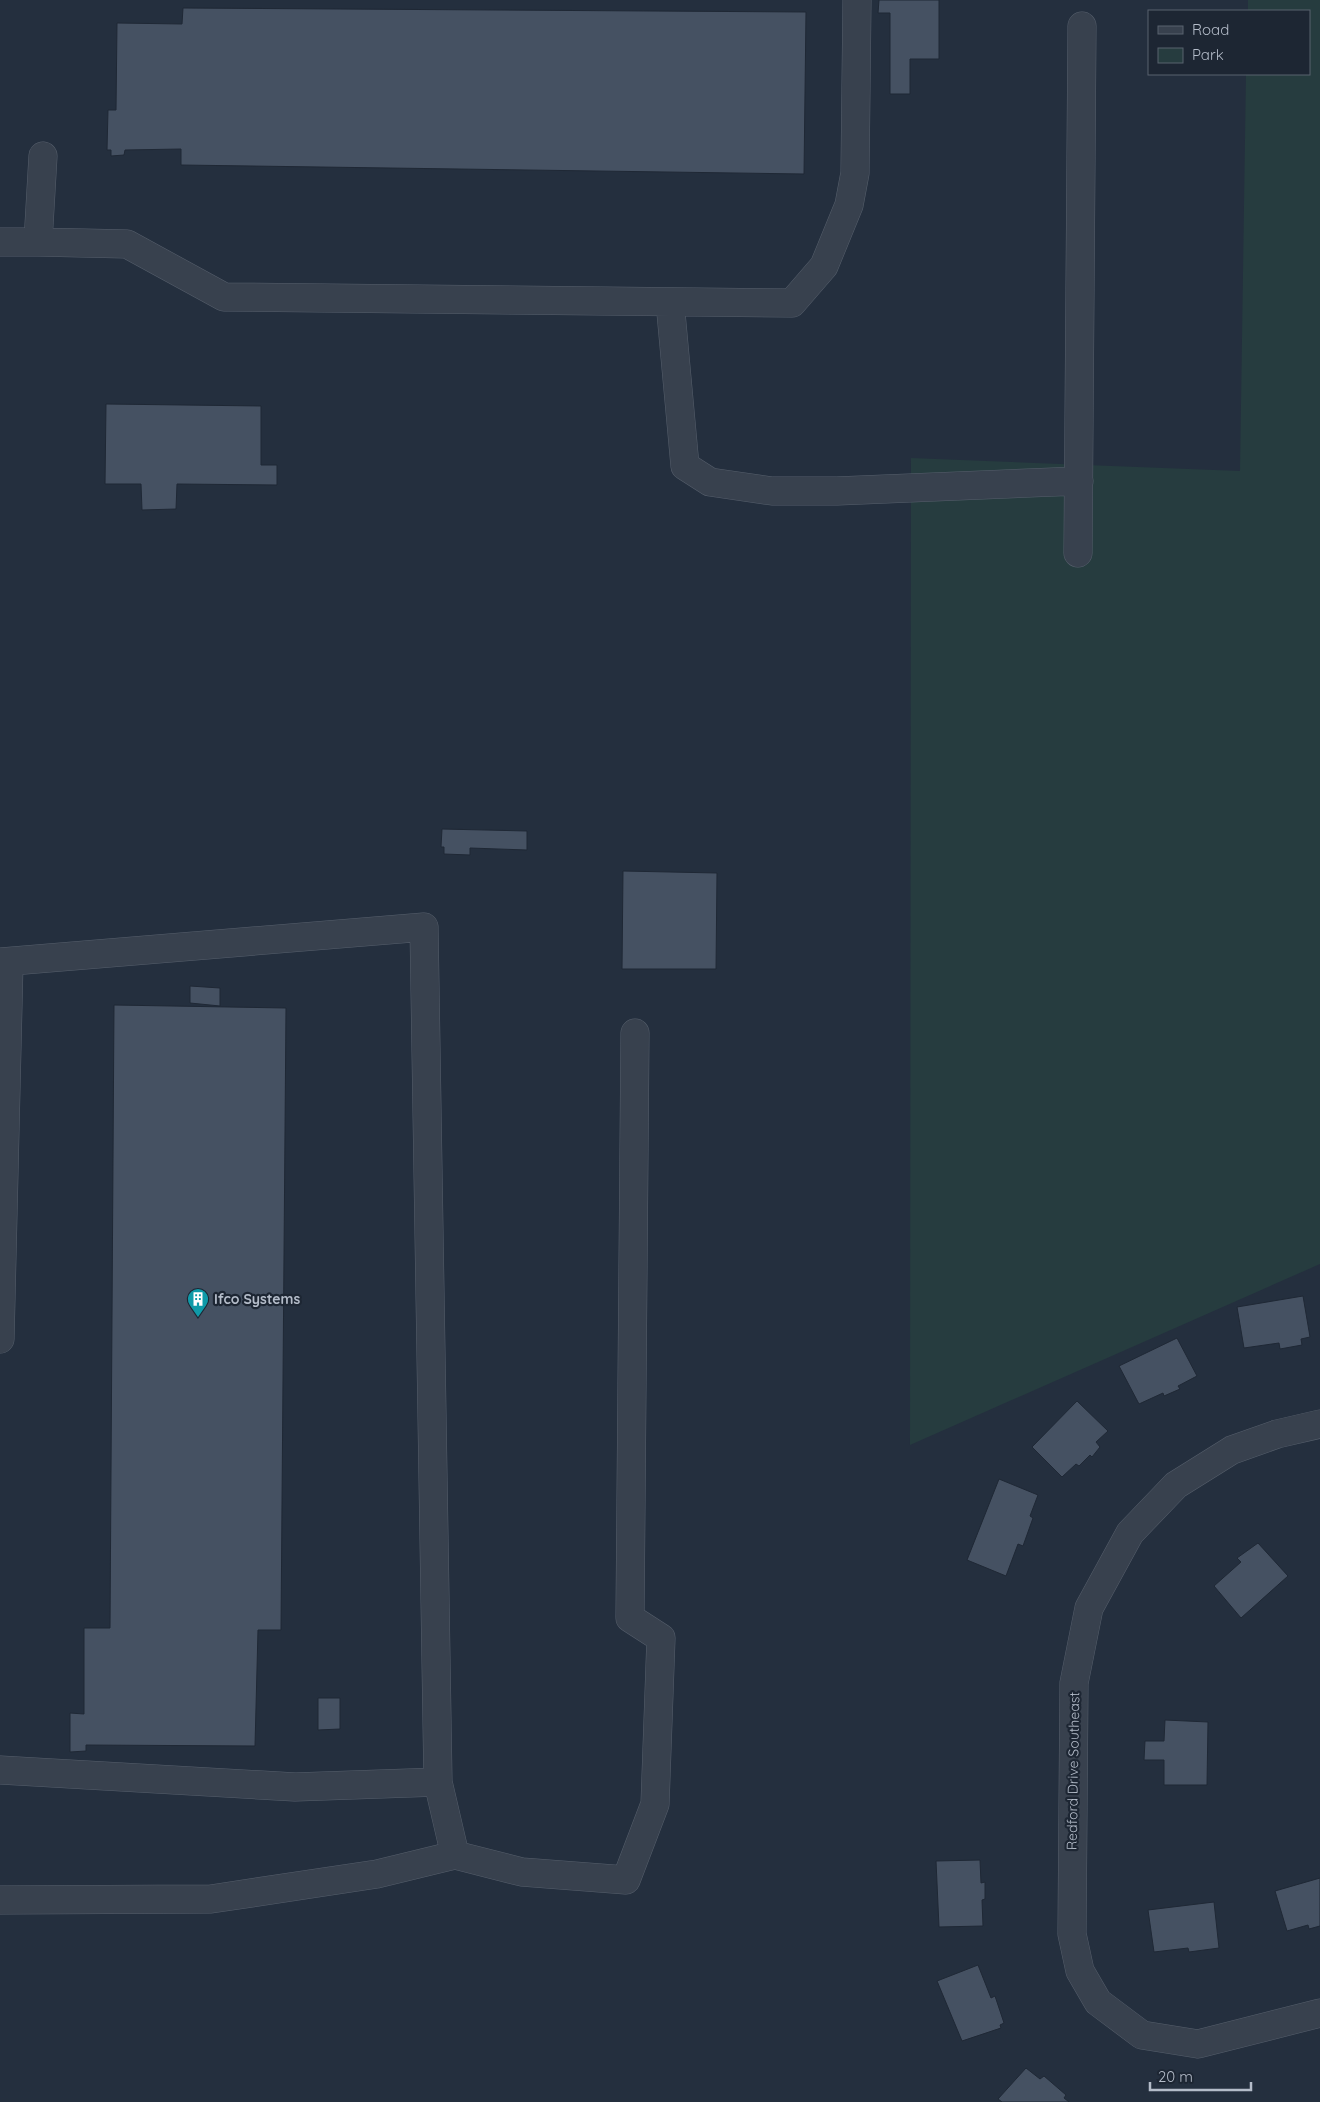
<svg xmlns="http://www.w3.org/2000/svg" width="1320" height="2102" font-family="Quicksand,sans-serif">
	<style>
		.green { fill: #263c3f }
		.building { fill: #455162; stroke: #1f2835 }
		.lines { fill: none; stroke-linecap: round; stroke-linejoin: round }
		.minor-casing { stroke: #565f6c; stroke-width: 29 }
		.minor { stroke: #38414e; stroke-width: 28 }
		.labels { text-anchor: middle; stroke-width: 4.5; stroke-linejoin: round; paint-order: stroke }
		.poi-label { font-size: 14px; font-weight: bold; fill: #b4bcc9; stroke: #1d2633; text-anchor: start }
		.street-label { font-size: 14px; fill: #b4bcc9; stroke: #1d2633 }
	</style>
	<rect width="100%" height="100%" fill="#242f3e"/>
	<path class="green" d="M1248,0H1320V1264L910,1445L911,458L1240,471L1246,74H1309V11H1248Z"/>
	<path class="building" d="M879,0H939V59H910V94H890V13H878Z
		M183,8L806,12L804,174L181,165V149L125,150L124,155L111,156V150H107L108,110H116L117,23L182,24Z
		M106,404L261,406V465H277V485L177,484L176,509L142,510L141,484H105Z
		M442,829L527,831V850L470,848V855L444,854V847H441Z
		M623,871L717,873L716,969H622Z
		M190,986L220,988V1006L190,1003Z
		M114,1005L286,1008L281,1630H258L255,1746L86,1745V1751L70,1752V1713L84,1714V1628H110Z
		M1303,1296L1310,1337L1301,1339L1302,1345L1280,1349L1279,1343L1244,1348L1237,1307Z
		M1177,1338L1197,1376L1178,1386L1180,1389L1164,1396L1163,1393L1139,1404L1119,1366Z
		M1077,1401L1108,1431L1096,1442L1100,1447L1092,1457L1090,1455L1079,1466L1076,1464L1062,1477L1032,1447Z
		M999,1479L1038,1495L1030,1516L1033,1518L1023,1546L1018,1544L1006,1576L967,1560Z
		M1258,1543L1288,1576L1241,1618L1214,1586L1241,1562L1237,1558Z
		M318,1698H340V1729L318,1730Z
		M1165,1720L1208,1722L1207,1785H1164V1760H1144L1145,1741H1164Z
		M980,1860L981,1883L985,1882V1899L982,1900L983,1926L939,1927L936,1861Z
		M1320,1878V1926L1309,1929L1308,1925L1287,1931L1275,1891Z
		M1214,1902L1219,1948L1189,1952L1188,1948L1154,1952L1148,1910Z
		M978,1965L991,1998L995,1996L1004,2023L1000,2025L1001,2028L962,2041L937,1981Z
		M1026,2068L1040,2079L1044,2076L1066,2095L1064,2098L1069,2102H1002L998,2099Z"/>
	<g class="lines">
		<g class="minor-casing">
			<path id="minor" d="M0,242H38L43,156
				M38,242L127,244L224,297L792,303L824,266L849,205L855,173L857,0
				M670,302L685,466L710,482L772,491H837L1079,481
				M1078,553L1082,26
				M0,962L424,927L438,1782L295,1787L0,1770
				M0,1339L9,962
				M1320,1424L1277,1434L1232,1450L1176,1485L1130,1533L1089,1608L1074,1683L1072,1934L1080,1971L1098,2002L1142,2035L1198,2044L1320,2013
				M438,1782L455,1855L522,1872L626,1880L655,1804L661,1638L630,1618L635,1033
				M0,1900L211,1899L377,1874L455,1855"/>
		</g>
		<use href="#minor" class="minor"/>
	</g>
	<defs>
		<g id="building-pin" transform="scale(1.125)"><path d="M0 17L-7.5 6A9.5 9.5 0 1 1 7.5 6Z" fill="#0f9aa8" stroke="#1d2633"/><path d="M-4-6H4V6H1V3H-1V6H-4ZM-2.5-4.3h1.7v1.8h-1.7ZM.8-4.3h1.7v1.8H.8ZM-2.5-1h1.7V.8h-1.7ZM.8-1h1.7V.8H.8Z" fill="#fff"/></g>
	</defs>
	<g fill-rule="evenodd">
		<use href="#building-pin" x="198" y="1299"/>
	</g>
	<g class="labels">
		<g class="poi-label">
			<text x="214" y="1304">Ifco Systems</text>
		</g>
		<g class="street-label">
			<text transform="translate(1073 1771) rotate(-89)" y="5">Redford Drive Southeast</text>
		</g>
	</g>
	<rect x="1148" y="10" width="162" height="65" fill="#1d2633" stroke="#59626f"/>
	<rect x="1158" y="26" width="25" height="8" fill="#38414e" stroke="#59626f"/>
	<text x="1192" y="35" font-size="15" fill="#b4bcc9">Road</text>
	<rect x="1158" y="48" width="25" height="15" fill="#263c3f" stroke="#59626f"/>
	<text x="1192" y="60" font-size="15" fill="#b4bcc9">Park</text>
	<path d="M1150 2082v8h101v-8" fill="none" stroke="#b4bcc9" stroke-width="2.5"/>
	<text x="1158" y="2082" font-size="15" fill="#b4bcc9" stroke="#1d2633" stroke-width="4" paint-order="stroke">20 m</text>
</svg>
